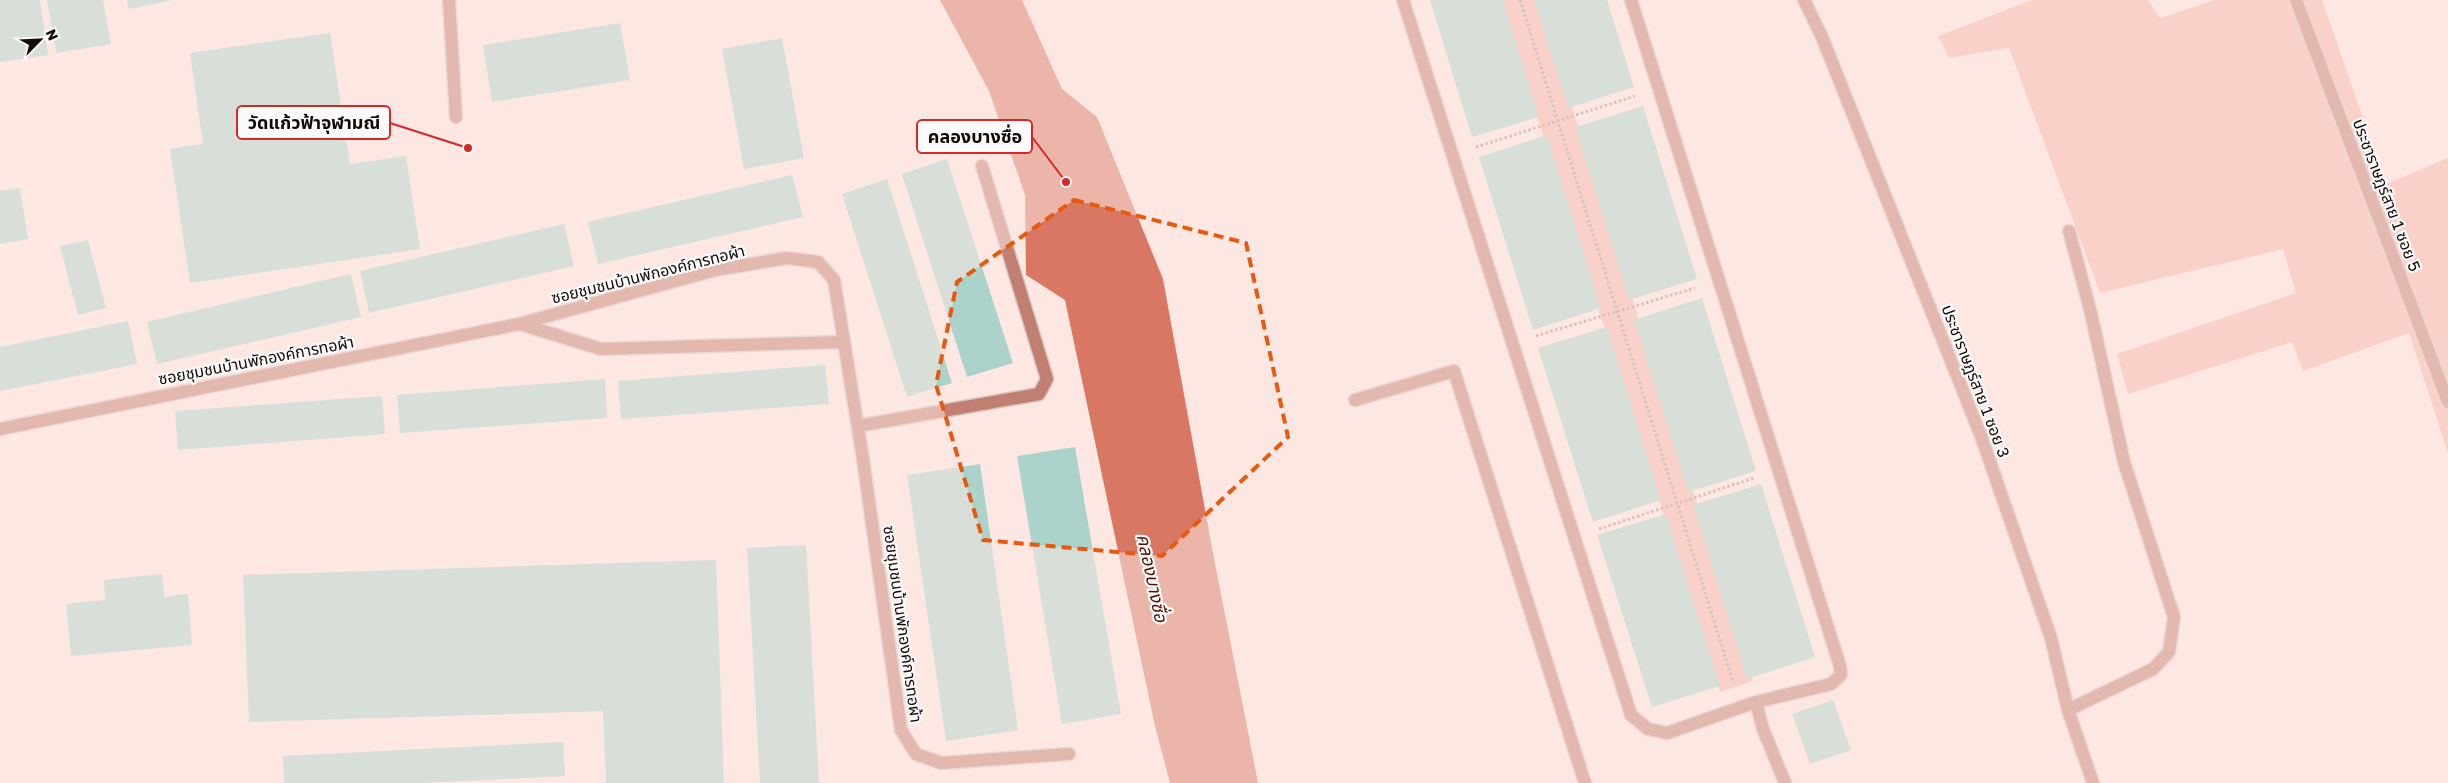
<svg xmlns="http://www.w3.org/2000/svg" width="2448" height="783" font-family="'Golos Text','Noto Sans Thai',sans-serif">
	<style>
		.green { fill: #f5b6a8 }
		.water { fill: #d87864 }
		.building { fill: #acd2cc }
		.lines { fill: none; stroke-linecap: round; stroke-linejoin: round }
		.lane-casing { stroke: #d8c3bf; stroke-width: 15 }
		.street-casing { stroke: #d8c3bf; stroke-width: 15 }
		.path { stroke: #a89692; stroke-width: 3; stroke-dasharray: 2.5 2.5; stroke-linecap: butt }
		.lane { stroke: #c07f71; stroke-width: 12 }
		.street { stroke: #c07f71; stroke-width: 12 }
		.marked { fill: none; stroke: #e8590c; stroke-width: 4; stroke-dasharray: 10 6; stroke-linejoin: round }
		.labels { text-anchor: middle; stroke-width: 4.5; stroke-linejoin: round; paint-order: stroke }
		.street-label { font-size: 16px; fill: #140907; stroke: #fafafa }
		.water-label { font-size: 18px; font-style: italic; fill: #501308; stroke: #fafafa }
		.leader { fill: none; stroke: #d62828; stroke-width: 2 }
		.callout-dot { fill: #d62828; stroke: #fafafa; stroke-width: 2 }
		.callout { fill: #fafafa; stroke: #d62828; stroke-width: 2 }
		.callout-label { font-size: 18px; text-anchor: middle; font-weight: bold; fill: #140907 }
	</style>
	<rect width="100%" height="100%" fill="#fde7e2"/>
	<path class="green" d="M1500,0H1538L1753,681L1720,692Z
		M2032,0H2148L2160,18L2215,0H2322L2386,184L2448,158V453L2409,333L2303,371L2292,342L2128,394L2117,354L2296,293L2283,249L2100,293L2009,48L1949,58L1938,36Z"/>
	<path class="water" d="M940,0H1022L1062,89L1097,117L1163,279L1212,548L1258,783H1170L1155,726L1065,300L1026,275L1025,195L989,91Z"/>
	<path class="building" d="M0,0H40L48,55L0,62Z
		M47,0H103L111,44L56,53Z
		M127,0H169V1L129,9Z
		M1430,0H1503L1539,117L1472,137Z
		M1534,0H1607L1634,87L1568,108Z
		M620,23L630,80L492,102L483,45Z
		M330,33L350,164L406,156L420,249L190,283L170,149L203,144L190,53Z
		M782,38L804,158L744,169L722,49Z
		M1643,106L1697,279L1629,300L1575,127Z
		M1547,135L1601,308L1533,330L1479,157Z
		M947,159L1013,363L967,377L902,174Z
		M792,175L803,217L598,264L588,222Z
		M887,179L952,383L907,397L842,194Z
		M20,188L28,239L0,244V191Z
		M564,224L574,266L369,313L360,271Z
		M88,240L106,308L78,315L60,246Z
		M351,274L361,317L157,364L147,322Z
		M1702,298L1756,471L1688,492L1634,320Z
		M128,321L137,364L0,391V347Z
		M1607,327L1661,500L1593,522L1538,348Z
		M825,365L829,404L621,419L618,381Z
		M605,379L607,418L400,433L397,395Z
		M382,396L385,434L178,450L175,411Z
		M1075,447L1121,714L1062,724L1017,456Z
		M980,464L1018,730L946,741L907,475Z
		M1761,484L1815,657L1747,679L1693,505Z
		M1666,514L1720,686L1652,707L1597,535Z
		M806,545L819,783H760L747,548Z
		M716,560L724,783H606L603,711L249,722L243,575Z
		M162,574L164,597L188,594L192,645L71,656L66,604L105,600L104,580Z
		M1833,700L1851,750L1810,764L1792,714Z
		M563,742L565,776L419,783H284L283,756Z"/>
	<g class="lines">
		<g class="lane-casing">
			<path id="lane" d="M449,0L456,117
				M1355,400L1454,371L1585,783"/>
		</g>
		<g class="street-casing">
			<path id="street" d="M1403,0L1631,715L1648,729L1667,733L1756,702L1831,684L1841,675L1840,666L1631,0
				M1804,0L1822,37L1981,436L2051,638L2068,710L2093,783
				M2296,0L2448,402
				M520,324L601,349L844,342
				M858,426L1039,394L1047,379L982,166
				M0,429L519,324L715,270L787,258L818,262L834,280L863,459L901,730L916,754L941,763L1069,754
				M1756,702L1763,729L1785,783
				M2068,710L2153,669L2169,652L2174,617L2124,462L2090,309L2069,231"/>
		</g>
		<path class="path" d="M1520,0L1733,682
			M1476,147L1635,96
			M1536,336L1695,288
			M1599,529L1754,478"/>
		<use href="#lane" class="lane"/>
		<use href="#street" class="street"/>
	</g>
	<path d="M0 0H2448V783H0ZM1074,200L1246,243L1288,437L1162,556L983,540L936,385L957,282Z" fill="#fde7e2" fill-opacity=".55" fill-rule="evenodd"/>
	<path class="marked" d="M1074,200L1246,243L1288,437L1162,556L983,540L936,385L957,282Z"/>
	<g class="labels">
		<g class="street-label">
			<text transform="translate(2387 195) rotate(69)" y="6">ประชาราษฎร์สาย 1 ซอย 5</text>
			<text transform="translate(648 274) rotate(-14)" y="6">ซอยชุมชนบ้านพักองค์การทอผ้า</text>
			<text transform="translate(256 360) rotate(-11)" y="6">ซอยชุมชนบ้านพักองค์การทอผ้า</text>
			<text transform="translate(1976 381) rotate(69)" y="6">ประชาราษฎร์สาย 1 ซอย 3</text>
			<text transform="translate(903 624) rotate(82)" y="6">ซอยชุมชนบ้านพักองค์การทอผ้า</text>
		</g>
		<g class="water-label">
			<text transform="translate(1152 578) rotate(78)" y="6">คลองบางซื่อ</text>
		</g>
	</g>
	<path class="leader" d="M468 148L390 123M1066 182L1032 137"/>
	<g class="callout-dot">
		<circle cx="468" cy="148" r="5"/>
		<circle cx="1066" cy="182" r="5"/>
	</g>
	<g class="callout">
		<rect x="237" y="106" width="153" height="33" rx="5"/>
		<rect x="917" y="120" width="115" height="33" rx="5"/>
	</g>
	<g class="callout-label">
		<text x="314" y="129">วัดแก้วฟ้าจุฬามณี</text>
		<text x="975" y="143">คลองบางซื่อ</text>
	</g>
	<g transform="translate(40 40) rotate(66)" stroke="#fafafa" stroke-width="4" paint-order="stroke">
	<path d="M0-4L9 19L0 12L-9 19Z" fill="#140907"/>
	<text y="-8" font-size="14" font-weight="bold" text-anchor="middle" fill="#140907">N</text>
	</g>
</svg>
